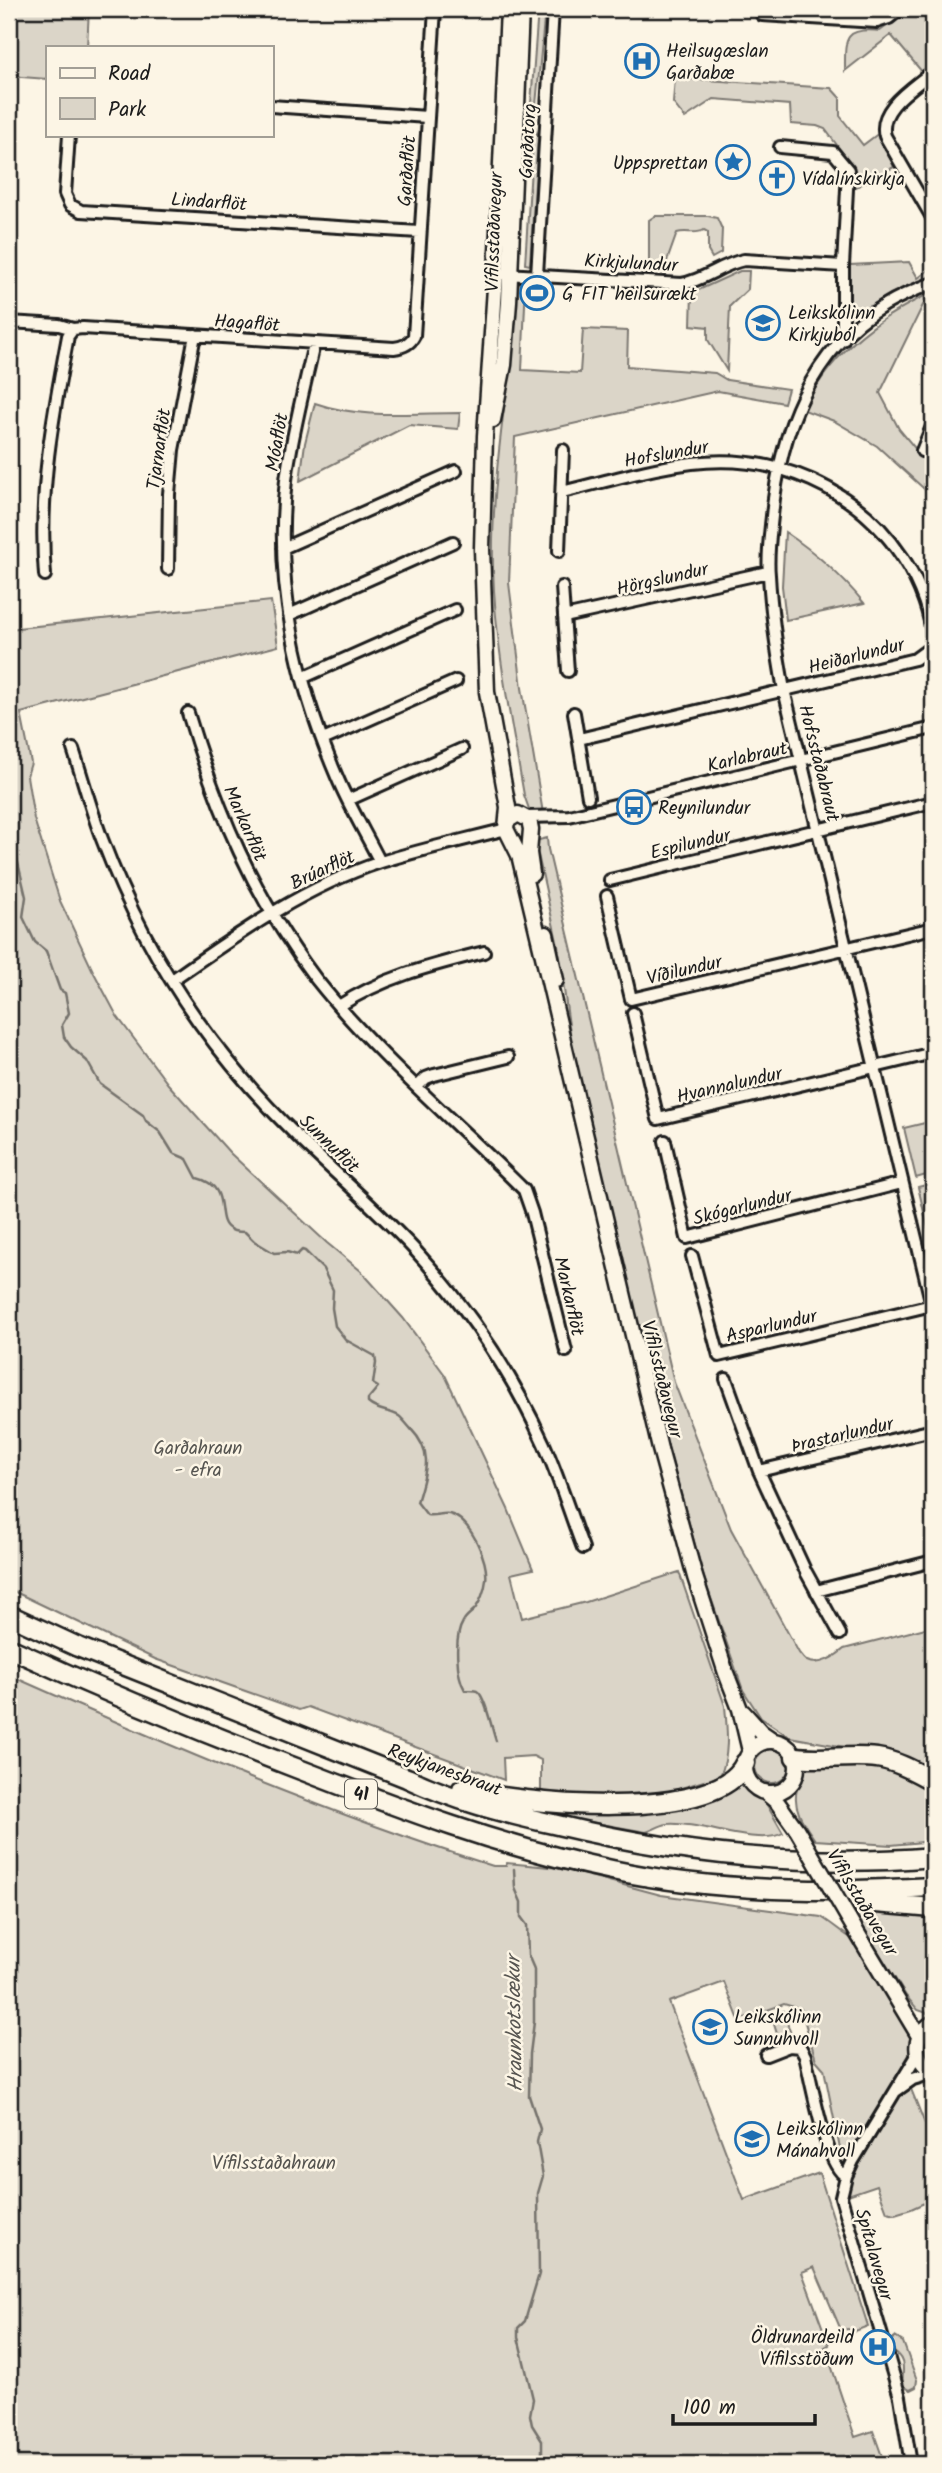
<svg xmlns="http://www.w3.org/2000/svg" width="942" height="2473" font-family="Kalam,sans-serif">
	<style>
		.green { fill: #dbd5c8; stroke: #7c7872; stroke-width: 2 }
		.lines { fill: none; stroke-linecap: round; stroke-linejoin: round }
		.stream { stroke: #75726c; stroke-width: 2.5 }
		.minor-casing { stroke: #1c1c1c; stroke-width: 16 }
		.major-casing { stroke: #1c1c1c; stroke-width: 19 }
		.highway-casing { stroke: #1c1c1c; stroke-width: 23 }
		.minor { stroke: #fcf5e5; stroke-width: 10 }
		.major { stroke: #fcf5e5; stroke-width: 14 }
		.highway { stroke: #fcf5e5; stroke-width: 18 }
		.major-bridge-casing { stroke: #1c1c1c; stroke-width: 19; stroke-linecap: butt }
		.major-bridge { stroke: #fcf5e5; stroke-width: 14 }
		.labels { text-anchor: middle; stroke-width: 5; stroke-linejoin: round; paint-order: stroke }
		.shield { fill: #fcf5e5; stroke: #5f5d58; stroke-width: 2 }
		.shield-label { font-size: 18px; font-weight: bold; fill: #1c1c1c }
		.poi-label { font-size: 19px; fill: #1c1c1c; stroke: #fcf5e5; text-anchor: start }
		.street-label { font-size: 19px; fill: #1c1c1c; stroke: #fcf5e5 }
		.park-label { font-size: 19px; fill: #555450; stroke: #fcf5e5 }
		.water-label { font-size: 21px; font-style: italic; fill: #575551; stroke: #fcf5e5 }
	</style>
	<rect width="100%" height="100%" fill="#fcf5e5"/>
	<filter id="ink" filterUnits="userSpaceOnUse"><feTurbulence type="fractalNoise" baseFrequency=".0143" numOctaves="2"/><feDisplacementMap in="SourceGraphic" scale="14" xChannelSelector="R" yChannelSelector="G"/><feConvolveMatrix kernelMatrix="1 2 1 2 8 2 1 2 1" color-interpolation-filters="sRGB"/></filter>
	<g filter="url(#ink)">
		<path class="green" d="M9,9H89L87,47H47V79L9,76Z
			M538,9H545L534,126L538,136L530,265L525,264L532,151L528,144Z
			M910,9H933V65L923,73L891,35L845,71C845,39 843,27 880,31Z
			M675,78L831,88L840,98V116L863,145L879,133L894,167L854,188V168L825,129L817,126L791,124L790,105L714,99L685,118L673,103Z
			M655,216H708L717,218L722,229L721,253L712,258L708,251V232L704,230C696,235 686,230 677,233L667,261L656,267L649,266V220Z
			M909,262L918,278L933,267V276L902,289L875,305L846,315L850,265Z
			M740,271H749L748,289L730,306L727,371L708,340V327L691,325L692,293Z
			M519,282L526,283L522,370L580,373L583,329L628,331L627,366L715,373L727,380L788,389L784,403L718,391L515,437L509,583L522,688L543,813L529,809L524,795C511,720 495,645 493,568C491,472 510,378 519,282Z
			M933,292V301L923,305L880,393L899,429L933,470V497L877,446L834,421L804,410C829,353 878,317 933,292Z
			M315,403C360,419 413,413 460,413L458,429L409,425L300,481L305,443Z
			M785,532C815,552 841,575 864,603L786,620L782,586Z
			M271,601L278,646L21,713L31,763L27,776L34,819L60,901L93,971L117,1016L168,1084L230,1153L327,1243L361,1271L403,1318L445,1375L508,1509L533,1569L511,1574L522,1618L586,1602L679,1572L725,1706C727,1729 730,1755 720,1776L662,1794L602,1800L541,1793V1760L533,1756L503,1758L504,1780L308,1707L299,1710L155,1659L9,1589V629Z
			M547,838L548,849L674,1382L731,1529L799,1653C802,1656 804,1660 807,1661C819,1667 836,1656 844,1649L933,1626V1774L894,1756L790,1737L761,1718L743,1690L704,1578L647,1371L571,1040L558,946L535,841Z
			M933,1121V1173L916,1178L904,1128Z
			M930,1184L933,1198V1250L918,1187Z
			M9,1675C167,1745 328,1814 493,1866H506L507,1863L560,1868L661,1895L821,1917C833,1924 842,1933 854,1940L913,2036L912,2053L844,2169L824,2069L816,2060L801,2009L784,2004L739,2020L724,1982L669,2002L744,2200L819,2173L868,2326L853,2332L848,2329L841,2330L814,2267L802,2272L829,2345L825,2347L855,2437L873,2431L884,2462L877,2464H9Z
			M755 1766a17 17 0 1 1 34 0a17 17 0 1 1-34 0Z
			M804,1762L880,1763L933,1786V1841L891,1845L815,1840C804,1824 792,1809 797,1789C799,1780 803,1772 804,1762Z
			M743,1782L763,1798L783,1833C758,1847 700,1821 667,1824C660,1825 653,1830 646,1832L528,1811L529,1807L734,1788Z
			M851,1908L933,1917V2015L918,2010L906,1996Z
			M783,2011L792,2037L776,2043L774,2038L778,2037L771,2015Z
			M909,2084L933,2144V2199L911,2209L895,2214L887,2212L877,2185L845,2196L850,2178L892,2100Z
			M895,2337L903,2342L917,2380L916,2387L910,2390L902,2385C903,2371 907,2357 890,2350L888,2343Z"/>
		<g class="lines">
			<path class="stream" d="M9,716L12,735L9,764
				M9,824L26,897L23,917L35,942L46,951L60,990L65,993L69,1013L62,1025L64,1037L71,1047L87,1061L100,1084L143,1115L146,1121L160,1132L173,1153L187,1159L197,1178C233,1187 213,1219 230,1229C235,1233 239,1231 245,1232L254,1241L274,1253L287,1252L297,1255L302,1250L305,1251L323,1269L333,1290L332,1308L335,1326L346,1340L375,1356L376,1363L373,1384L378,1387L368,1399V1403C378,1412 390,1410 399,1416C403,1419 407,1425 411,1429C434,1453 426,1472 417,1502L427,1515C435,1516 442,1513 449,1514C470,1518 489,1561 486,1580C485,1590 480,1603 474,1610C470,1614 465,1617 463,1622C454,1636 456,1676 465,1690C469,1690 473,1690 477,1691C485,1695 492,1730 496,1741
				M514,1869L515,1888L521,1902V1917L527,1925L528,1955L534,1969V2022L530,2054L529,2096L540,2129L537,2142L543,2176L538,2193L539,2274L525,2321L518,2328V2337L533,2399L530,2415L532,2425L542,2441V2464"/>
			<g class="minor-casing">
				<path id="minor" d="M762,9V15L877,22L889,18L900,9
					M933,71C915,87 877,108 885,136L933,219
					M271,106L427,117
					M69,135L65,194L70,205L81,211L419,232
					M780,147L833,152L848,170L843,266V340
					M505,274L682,284C705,280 722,264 744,260L843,266
					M537,275L553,9
					M933,283C917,289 900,296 885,305C810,350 780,433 772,516C770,535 767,556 769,575C771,614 777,652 784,690L933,1309
					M9,322L59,325L73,329
					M314,344C304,389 292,434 286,480C274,581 297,684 337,777C349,806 366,834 380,862
					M922,451L933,424
					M562,492C604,482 649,468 692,463C776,453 856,487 903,558C917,579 937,623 930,648L915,659L579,739
					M283,548L456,471
					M559,551L563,450
					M168,569L169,494L173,450L195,335
					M45,575C38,494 53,415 68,336L73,329L83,328L394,348C403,347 410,344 414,336L435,9
					M562,587L568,671
					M289,615L453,542
					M564,617L768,572
					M302,678L455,610
					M188,713C217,810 254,898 316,979C377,1056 455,1121 524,1190L532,1213L566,1351
					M574,713L588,797
					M323,740L456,681
					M73,749C83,779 91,810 102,839C126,903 159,966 198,1021C228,1063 262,1102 298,1137C340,1178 385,1216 423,1259C473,1315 513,1376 544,1444C559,1478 570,1514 583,1548
					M348,800L462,749
					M526,817L569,816L933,728
					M610,880L933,802
					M607,896L631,999L933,928
					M172,980C238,934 304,887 381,862C422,849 464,840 506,829
					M339,1006C383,977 433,965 484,952
					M633,1013L658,1119L933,1053
					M418,1086L426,1078L434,1075L508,1057
					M665,1141L687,1238L902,1183
					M692,1256L719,1356L932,1305
					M726,1379L759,1471L804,1568
					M759,1471L933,1430
					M806,1572L840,1634
					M816,1591L933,1561
					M766,2055L789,2046L800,2047L805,2056C811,2079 826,2168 846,2176
					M896,2091L913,2079L933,2073
					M911,2464L900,2397L841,2197L846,2176L853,2161L918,2054"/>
			</g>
			<g class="major-casing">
				<path id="major" d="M508,9L496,273L485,436L482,549L487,692L508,807L506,829L519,855L660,1449L695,1577L726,1673L740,1709L750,1751
					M493,420L504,365L509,302L521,9
					M507,821L518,814L529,820L531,829L529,853L532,874
					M546,934L556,980
					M743,1712L761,1732L774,1741
					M745 1767a26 26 0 1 1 52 0a26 26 0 1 1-52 0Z
					M765,1792L777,1802L797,1830
					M853,1926L919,2036
					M933,2023C912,2035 912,2060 933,2072"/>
			</g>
			<g class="highway-casing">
				<path id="highway" d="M9,1615L78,1647L407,1778C454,1800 503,1813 553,1824C677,1854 807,1868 933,1857
					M9,1648C103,1691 199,1731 296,1768C399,1808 504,1848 612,1870C715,1892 829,1893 933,1887
					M795,1757C822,1760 850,1755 877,1758C897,1761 916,1772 933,1781
					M462,1789C518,1804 717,1825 745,1763
					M853,1901L933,1908"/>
			</g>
			<use href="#minor" class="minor"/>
			<use href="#major" class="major"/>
			<use href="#highway" class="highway"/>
			<g class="major-bridge-casing">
				<path id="major-bridge" d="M797,1830L853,1926"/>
			</g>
			<use href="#major-bridge" class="major-bridge"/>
		</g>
	</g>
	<defs>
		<g id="hospital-ring" transform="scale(1.75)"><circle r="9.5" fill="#fcf5e5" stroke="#1f6fb2" stroke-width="1.5"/><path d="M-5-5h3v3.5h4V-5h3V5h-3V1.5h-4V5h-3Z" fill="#1f6fb2"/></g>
		<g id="sight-ring" transform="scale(1.75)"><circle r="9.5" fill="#fcf5e5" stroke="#1f6fb2" stroke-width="1.5"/><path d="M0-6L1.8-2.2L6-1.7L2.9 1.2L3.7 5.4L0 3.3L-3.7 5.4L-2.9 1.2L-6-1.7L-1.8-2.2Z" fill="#1f6fb2"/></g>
		<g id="church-ring" transform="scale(1.75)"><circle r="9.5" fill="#fcf5e5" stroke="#1f6fb2" stroke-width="1.5"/><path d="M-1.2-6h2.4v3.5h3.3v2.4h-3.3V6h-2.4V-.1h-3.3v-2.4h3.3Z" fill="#1f6fb2"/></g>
		<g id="stadium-ring" transform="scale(1.75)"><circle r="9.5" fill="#fcf5e5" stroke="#1f6fb2" stroke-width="1.5"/><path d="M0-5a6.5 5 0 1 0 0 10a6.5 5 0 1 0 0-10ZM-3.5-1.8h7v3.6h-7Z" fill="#1f6fb2"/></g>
		<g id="school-ring" transform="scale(1.75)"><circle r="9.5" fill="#fcf5e5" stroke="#1f6fb2" stroke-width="1.5"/><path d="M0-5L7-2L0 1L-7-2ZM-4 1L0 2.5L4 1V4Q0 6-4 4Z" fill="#1f6fb2"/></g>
		<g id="bus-ring" transform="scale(1.75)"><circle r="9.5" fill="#fcf5e5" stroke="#1f6fb2" stroke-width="1.5"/><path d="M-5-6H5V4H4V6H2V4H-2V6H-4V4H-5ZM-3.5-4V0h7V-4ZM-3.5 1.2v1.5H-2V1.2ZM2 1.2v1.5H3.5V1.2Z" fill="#1f6fb2"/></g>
	</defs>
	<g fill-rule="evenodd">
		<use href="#hospital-ring" x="642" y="61"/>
		<use href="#sight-ring" x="733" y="162"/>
		<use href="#church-ring" x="777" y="178"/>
		<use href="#stadium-ring" x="537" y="293"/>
		<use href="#school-ring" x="763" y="323"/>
		<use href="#bus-ring" x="634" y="807"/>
		<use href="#school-ring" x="710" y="2027"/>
		<use href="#school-ring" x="752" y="2139"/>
		<use href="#hospital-ring" x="878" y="2347"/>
	</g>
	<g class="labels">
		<rect class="shield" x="345" y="1779.5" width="32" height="29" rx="5"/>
		<g class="shield-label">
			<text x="361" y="1800">41</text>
		</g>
		<g class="poi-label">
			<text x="666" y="57">Heilsugæslan<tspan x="666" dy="22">Garðabæ</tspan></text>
			<text x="708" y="169" text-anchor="end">Uppsprettan</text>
			<text x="802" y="185">Vídalínskirkja</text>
			<text x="562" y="300">G FIT heilsurækt</text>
			<text x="788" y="319">Leikskólinn<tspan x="788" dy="22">Kirkjuból</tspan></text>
			<text x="658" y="814">Reynilundur</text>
			<text x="734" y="2023">Leikskólinn<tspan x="734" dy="22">Sunnuhvoll</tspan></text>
			<text x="776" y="2135">Leikskólinn<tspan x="776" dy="22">Mánahvoll</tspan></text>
			<text x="854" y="2343" text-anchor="end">Öldrunardeild<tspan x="854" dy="22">Vífilsstöðum</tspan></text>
		</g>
		<g class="street-label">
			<text transform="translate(527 141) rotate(-87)" y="7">Garðatorg</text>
			<text transform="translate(406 171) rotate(-86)" y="7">Garðaflöt</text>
			<text transform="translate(209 201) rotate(4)" y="7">Lindarflöt</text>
			<text transform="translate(493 232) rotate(-88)" y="7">Vífilsstaðavegur</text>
			<text transform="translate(631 262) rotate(3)" y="7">Kirkjulundur</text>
			<text transform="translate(247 322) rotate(4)" y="7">Hagaflöt</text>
			<text transform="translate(276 442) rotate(-80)" y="7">Móaflöt</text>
			<text transform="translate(158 449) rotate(-82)" y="7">Tjarnarflöt</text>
			<text transform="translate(666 453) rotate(-10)" y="7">Hofslundur</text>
			<text transform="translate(662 578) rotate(-13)" y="7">Hörgslundur</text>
			<text transform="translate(856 655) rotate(-14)" y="7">Heiðarlundur</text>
			<text transform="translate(747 756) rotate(-13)" y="7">Karlabraut</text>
			<text transform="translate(820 763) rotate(76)" y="7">Hofsstaðabraut</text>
			<text transform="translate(246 823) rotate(66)" y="7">Markarflöt</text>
			<text transform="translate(690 843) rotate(-13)" y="7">Espilundur</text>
			<text transform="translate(322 869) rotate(-25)" y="7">Brúarflöt</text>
			<text transform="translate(684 969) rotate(-13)" y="7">Víðilundur</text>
			<text transform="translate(729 1084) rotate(-13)" y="7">Hvannalundur</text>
			<text transform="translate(330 1143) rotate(44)" y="7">Sunnuflöt</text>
			<text transform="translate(742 1206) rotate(-14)" y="7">Skógarlundur</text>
			<text transform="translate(570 1296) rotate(77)" y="7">Markarflöt</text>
			<text transform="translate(771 1325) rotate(-13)" y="7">Asparlundur</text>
			<text transform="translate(663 1379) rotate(76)" y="7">Vífilsstaðavegur</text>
			<text transform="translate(842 1434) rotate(-13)" y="7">Þrastarlundur</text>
			<text transform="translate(445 1769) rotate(20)" y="7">Reykjanesbraut</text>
			<text transform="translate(863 1902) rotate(59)" y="7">Vífilsstaðavegur</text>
			<text transform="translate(875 2254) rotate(74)" y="7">Spítalavegur</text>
		</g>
		<g class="park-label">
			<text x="198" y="1454">Garðahraun<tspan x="198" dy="22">- efra</tspan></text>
			<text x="274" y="2169">Vífilsstaðahraun</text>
		</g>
		<g class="water-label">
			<text transform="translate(514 2024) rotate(-91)" y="7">Hraunkotslækur</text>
		</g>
	</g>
	<rect width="942" height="2473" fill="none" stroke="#fcf5e5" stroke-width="35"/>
	<rect x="18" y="18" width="907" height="2438" fill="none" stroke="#1c1c1c" stroke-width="2.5" filter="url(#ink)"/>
	<rect x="46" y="46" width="228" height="91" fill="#fcf5e5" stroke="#a29e95" stroke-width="2"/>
	<rect x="60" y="68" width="35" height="10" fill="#fcf5e5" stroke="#a29e95" stroke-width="2"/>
	<text x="108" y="80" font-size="21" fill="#1c1c1c">Road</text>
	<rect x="60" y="98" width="35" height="21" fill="#dbd5c8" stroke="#a29e95" stroke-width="2"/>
	<text x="108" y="116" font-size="21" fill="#1c1c1c">Park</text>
	<path d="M673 2414v10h142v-10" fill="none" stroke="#1c1c1c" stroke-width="3.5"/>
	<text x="683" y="2414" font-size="21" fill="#1c1c1c" stroke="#fcf5e5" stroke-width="5" paint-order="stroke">100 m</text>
</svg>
